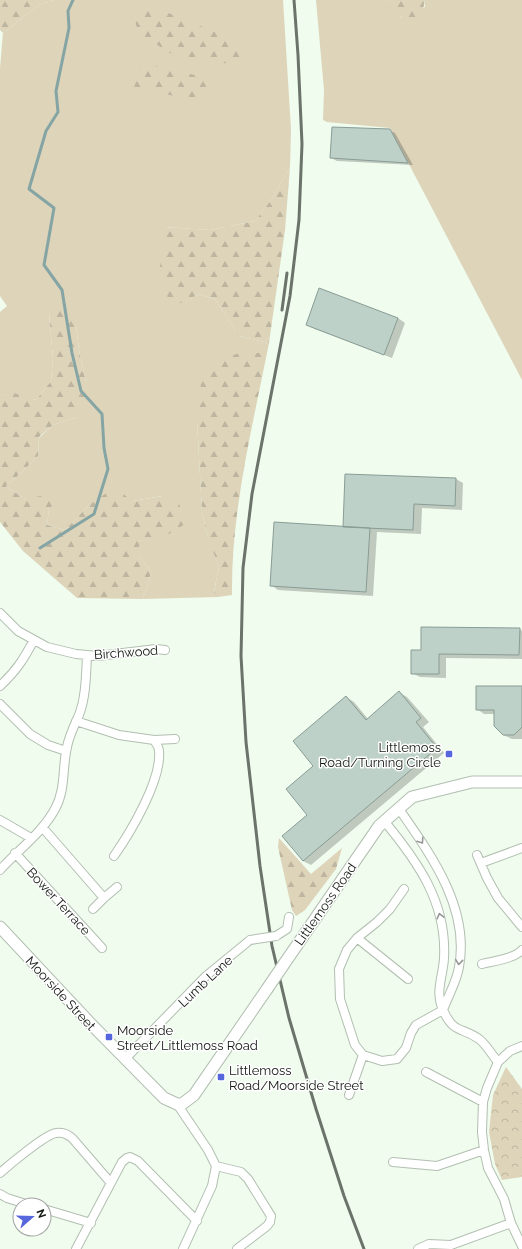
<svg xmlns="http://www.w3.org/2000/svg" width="522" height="1249" font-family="Raleway,sans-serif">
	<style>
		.green { fill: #ddd4ba }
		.forest { fill: url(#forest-firs) }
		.park { fill: url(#park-crowns) }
		.shadow { fill: #0003 }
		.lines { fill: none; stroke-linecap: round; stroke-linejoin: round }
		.stream { stroke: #85a5a4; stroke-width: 3 }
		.building { fill: #bdd1c9; stroke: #899c95 }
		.street-casing { stroke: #b2bfb1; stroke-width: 10 }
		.secondary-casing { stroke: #b2bfb1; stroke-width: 13 }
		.street { stroke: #fff; stroke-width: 8 }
		.secondary { stroke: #fff; stroke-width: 11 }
		.rail { stroke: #6b736a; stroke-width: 3 }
		.street-bridge-casing { stroke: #b2bfb1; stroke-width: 10; stroke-linecap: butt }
		.secondary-bridge-casing { stroke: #b2bfb1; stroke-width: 13; stroke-linecap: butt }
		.street-bridge { stroke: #fff; stroke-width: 8 }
		.secondary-bridge { stroke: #fff; stroke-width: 11 }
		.oneway { stroke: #959795 }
		.poi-dot { fill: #5666dd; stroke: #fff; stroke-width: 1.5 }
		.labels { text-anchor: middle; stroke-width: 3; stroke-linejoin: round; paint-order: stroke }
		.street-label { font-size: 13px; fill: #141813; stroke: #fff }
		.poi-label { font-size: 13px; fill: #141813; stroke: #fff; text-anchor: start }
	</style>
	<defs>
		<pattern id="forest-firs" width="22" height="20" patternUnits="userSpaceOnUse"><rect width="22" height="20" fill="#ddd4ba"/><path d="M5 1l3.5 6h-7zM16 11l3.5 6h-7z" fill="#bdb59f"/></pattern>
		<pattern id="park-crowns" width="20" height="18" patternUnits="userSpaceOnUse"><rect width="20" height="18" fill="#ddd4ba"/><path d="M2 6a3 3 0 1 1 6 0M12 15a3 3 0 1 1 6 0" fill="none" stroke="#bdb59f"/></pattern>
	</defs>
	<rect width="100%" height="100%" fill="#effcee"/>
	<path class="green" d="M54,0H283L291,129L290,167L271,200L255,221L210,230L164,227L186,302L198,294L215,299L239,336L269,343L267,353H239L197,421L202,512L207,534L219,567L214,591L218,597L143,599L151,573L139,555V541L164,536L162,496L132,501L89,505L65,530L47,525L49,509L25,499L6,486L21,473L38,456L39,438L53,425L78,417L86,382L79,350L76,325L49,313L53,359L51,381L36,400L11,393L0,395V312L7,306L0,296V68L3,33L39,5Z
		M316,0H388L401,18L425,7L424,0H522V380L390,128L327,122L323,120L324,90Z"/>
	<path class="forest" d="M0,0H54L39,5L3,33L0,30Z
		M388,0H424C425,13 416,26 402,18C397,15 392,6 388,0Z
		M146,7L166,12L225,36L240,51V62L213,64L170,53L140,34L132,16Z
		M141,63L217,80L210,96L199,100L134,89L136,77Z
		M290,167L285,230L269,343L239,336L215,299L198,294L186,302L175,304L166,295L159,277L164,227L210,230L255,221L271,200Z
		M65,307L76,325L79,350L86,382L87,403L78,417L53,425L39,437L38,456L21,473L6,486L25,499L46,495L55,503L49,509L47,525L65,530L89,505L115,487L132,501L163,496L178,500L185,524L164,537L139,541V555L151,573L143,599L77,598L23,551L0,522V395L11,392L36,400L51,381L53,359L49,313Z
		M239,353H267C251,433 231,513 232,595L218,597L214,592L219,567L208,538L202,512L197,421L202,372L215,362Z
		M279,838L311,874L342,848L336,869L305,910L296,916L292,910L278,847Z"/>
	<path class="park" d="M506,1067L522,1089V1177L502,1180L495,1164L489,1132L493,1095Z"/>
	<path class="shadow" d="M389,130L395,133L413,165L337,161L331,158Z
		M398,318L405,323L392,358L315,329L307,325Z
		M456,479L463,483L462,510L422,508L421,534L377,532L373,596L278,590L271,585L344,528Z
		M520,629L522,631V659L446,658V678L420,677L412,673L422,651Z
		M522,687V739H512L503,735L495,714H484L477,709Z
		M400,693L407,697L429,722L423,727L444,753L311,865L303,861L315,766L346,697L354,702L368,719Z"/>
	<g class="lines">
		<path class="stream" d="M40,548L94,514L108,469L104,448L102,414L81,391L72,353L62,290L44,265L54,208L29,189L46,131L58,112L56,91L69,28L68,11L73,0"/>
	</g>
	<path class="building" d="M332,127L390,129L408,163L330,158Z
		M319,288L398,318L384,355L306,325Z
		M345,474L456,478L455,506L414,504L413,530L343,527Z
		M274,522L370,528L366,592L270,586Z
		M421,627L520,628L519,655L439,654V674H411V650H421Z
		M476,686H522V727L514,735H503L494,726V710H476Z
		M399,691L421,718L416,722L437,748L303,861L282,836L307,815L286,789L313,766L293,741L346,696L366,720Z"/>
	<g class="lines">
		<g class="street-casing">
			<path id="street" d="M0,613L18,631L47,647L76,654L98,656L156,649L165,650
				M0,686C17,670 23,660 34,640
				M0,704L30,734L48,745L66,751
				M76,721L119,735L154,740C156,743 159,748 159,751C162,780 130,833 114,856
				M154,740L175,739
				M399,809C431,855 470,908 459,967C457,981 448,996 443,1010
				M0,820L31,838
				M385,822C418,862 447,903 444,958C443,978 434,992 444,1012C454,1034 463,1027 479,1039C486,1044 492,1055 498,1062
				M43,828L104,898L117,887
				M15,853L102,948
				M477,855L487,878L498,898L522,927
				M481,863L522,848
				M0,870C18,850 42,833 55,809C66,789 62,768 67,747C69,736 74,726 79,715C86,697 86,675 87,655
				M404,889L390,909L377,922L357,938L347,950L339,969L340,999L355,1045L363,1055L382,1061L397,1059L406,1048L411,1033L416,1025L443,1010
				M93,909L104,898
				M276,936L287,929L289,917
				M357,938L408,979
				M482,964C494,961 513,959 522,950
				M522,1046L510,1051L498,1062L487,1088L483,1102L482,1132L484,1150L488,1168L504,1199L511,1223L522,1246
				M125,1059L206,976L250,940
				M426,1072L483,1102
				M349,1095L363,1055
				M177,1104L208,1150L216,1166L212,1186L183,1249
				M393,1162L437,1166L484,1150
				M216,1166L241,1172L248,1179L271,1216L270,1222L267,1226L237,1249
				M0,1173C9,1165 46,1134 56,1133C62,1132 68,1134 73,1139L110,1182
				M0,1194L7,1198L29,1205
				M44,1209L91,1223
				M76,1249L122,1162L127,1158L130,1157L138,1161L197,1221
				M418,1249L429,1244L451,1245L511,1223"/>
		</g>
		<g class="secondary-casing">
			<path id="secondary" d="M0,927L89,1022L164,1098L177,1104H182L194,1095L267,989
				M284,964L379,826L412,797L472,782H522"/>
		</g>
		<use href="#street" class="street"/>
		<use href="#secondary" class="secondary"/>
		<path class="rail" d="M294,0L298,55L302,144L299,220L290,296L252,494L243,568L241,656L246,742L260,866L272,946L289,1018L316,1109L344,1196L364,1249
			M282,310L287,273"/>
		<g class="street-bridge-casing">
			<path id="street-bridge" d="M250,940L276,936"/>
		</g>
		<g class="secondary-bridge-casing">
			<path id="secondary-bridge" d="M267,989L284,964"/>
		</g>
		<use href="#street-bridge" class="street-bridge"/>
		<use href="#secondary-bridge" class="secondary-bridge"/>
	</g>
	<defs><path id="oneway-chevron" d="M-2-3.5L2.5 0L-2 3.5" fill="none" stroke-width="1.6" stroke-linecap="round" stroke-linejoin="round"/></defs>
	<g class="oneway">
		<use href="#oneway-chevron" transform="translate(421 841) rotate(56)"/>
		<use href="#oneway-chevron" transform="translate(440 916) rotate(-104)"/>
		<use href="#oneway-chevron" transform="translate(459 962) rotate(96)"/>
	</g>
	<g class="poi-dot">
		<rect x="445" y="750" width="8" height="8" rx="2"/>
		<rect x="105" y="1033" width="8" height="8" rx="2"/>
		<rect x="217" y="1073" width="8" height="8" rx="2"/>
	</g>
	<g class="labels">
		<g class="street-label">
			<text transform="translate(126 652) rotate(-4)" y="5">Birchwood</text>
			<text transform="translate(59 901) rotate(47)" y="5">Bower Terrace</text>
			<text transform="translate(325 904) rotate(-55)" y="5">Littlemoss Road</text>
			<text transform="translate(205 981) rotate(-43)" y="5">Lumb Lane</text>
			<text transform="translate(61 993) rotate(47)" y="5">Moorside Street</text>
		</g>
		<g class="poi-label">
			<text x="441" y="752" text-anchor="end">Littlemoss<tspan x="441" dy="15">Road/Turning Circle</tspan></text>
			<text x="117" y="1035">Moorside<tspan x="117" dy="15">Street/Littlemoss Road</tspan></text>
			<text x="229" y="1075">Littlemoss<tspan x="229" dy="15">Road/Moorside Street</tspan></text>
		</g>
	</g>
	<g transform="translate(32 1217) rotate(70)"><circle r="19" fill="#ffffff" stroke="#a1a3a1"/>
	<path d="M0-3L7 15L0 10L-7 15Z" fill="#5666dd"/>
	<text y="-6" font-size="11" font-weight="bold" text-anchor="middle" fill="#141813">N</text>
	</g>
</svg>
